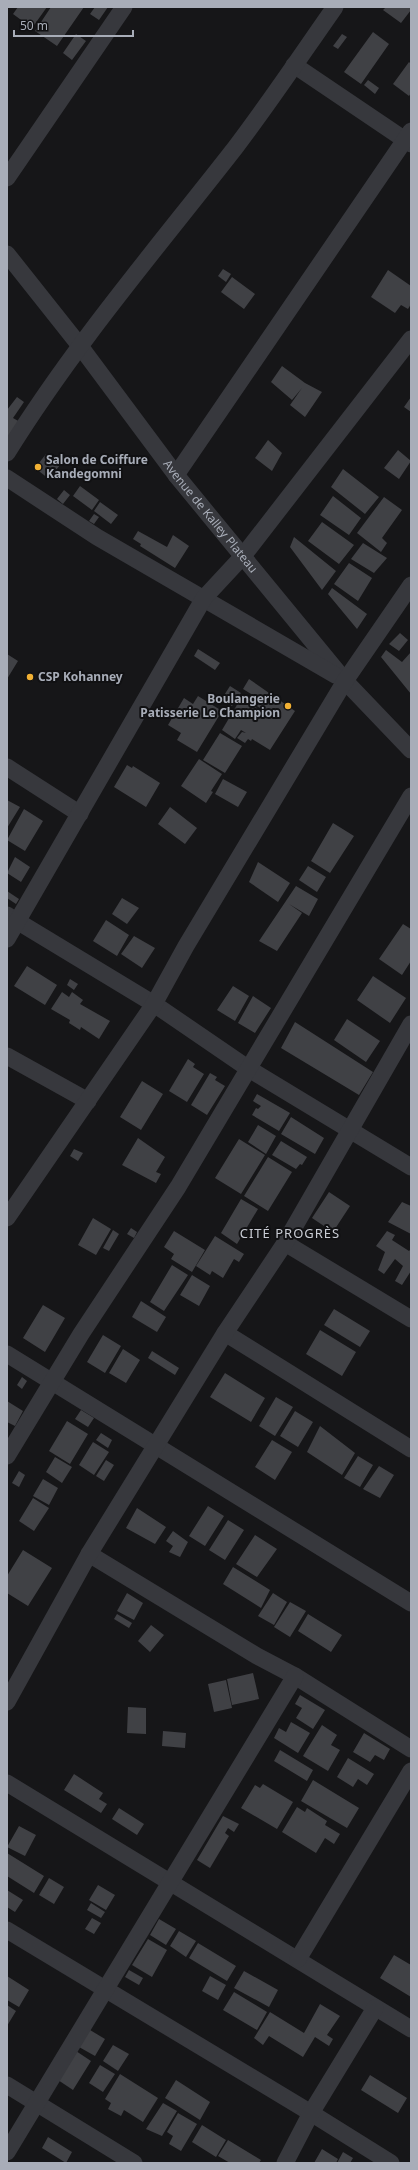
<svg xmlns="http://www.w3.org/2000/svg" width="418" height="2170" font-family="'Noto Sans',sans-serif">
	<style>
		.building { fill: #404145 }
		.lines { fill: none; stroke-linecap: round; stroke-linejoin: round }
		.street { stroke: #37383d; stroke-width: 17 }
		.poi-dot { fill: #f2b134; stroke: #111113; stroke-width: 1.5 }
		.labels { text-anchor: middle; stroke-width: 4; stroke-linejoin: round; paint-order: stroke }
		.poi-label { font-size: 12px; font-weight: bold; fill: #a8adb8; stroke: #111113; text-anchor: start }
		.street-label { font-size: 12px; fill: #a8adb8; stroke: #111113 }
		.neighbourhood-label { font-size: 13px; letter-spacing: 1px; fill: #c9ccd4; stroke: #111113 }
	</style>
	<rect width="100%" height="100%" fill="#161618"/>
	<path class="building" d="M18,7H47L32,28L13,14Z
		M51,7H84L57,46L35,31Z
		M95,7H108L99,20L90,14Z
		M386,7H411V10L401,23L383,10Z
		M373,32L389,44L361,84L344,72Z
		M76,34L86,41L72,60L63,53Z
		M342,34L347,37L338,49L333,46Z
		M409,62L411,64V93L409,96L393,84Z
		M368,80L379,88L375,94L364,85Z
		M223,269L231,274L226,282L218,276Z
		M388,270L411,286V304L408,309L401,305L395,313L371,297Z
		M232,277L255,294L244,309L221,292Z
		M282,366L305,383L322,392L305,417L290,405L302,388L292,400L271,382Z
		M17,397L24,402L13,418L20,422L9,438L7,436V410Z
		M411,397V412L404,407Z
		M268,440L282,453L272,471L255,458Z
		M398,450L411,461L399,479L384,468Z
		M46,454L60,465L49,479L35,468Z
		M343,469L379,497L365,514L331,487Z
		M80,486L99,500L92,510L73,496Z
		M64,490L70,495L63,504L57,499Z
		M333,496L361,518L349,535L320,515Z
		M384,497L402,510L382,538L387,543L381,552L357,533Z
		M100,502L118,515L111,524L94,511Z
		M94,514L99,517L94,524L89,521Z
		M322,522L354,545L339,564L308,541Z
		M138,531L167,547L173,535L189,546L175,568L140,546L141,544L133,539Z
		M294,537L336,571L322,590L290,547Z
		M363,543L387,558L374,573L351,559Z
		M349,563L372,578L358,601L334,584Z
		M332,588L367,614L357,629L328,594Z
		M400,633L408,640L399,651L389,644Z
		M198,649L220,663L215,670L194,656Z
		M386,650L402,662L411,652V694L381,657Z
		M7,654L18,661L7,679Z
		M249,679L295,711L270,750L252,739L251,741L248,739L245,743L237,738L242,732L246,733L241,730L235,739L222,730L241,698L260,710L257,715L259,716L263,710L257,706L261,700L243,689Z
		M230,686L241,693L232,706L221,700Z
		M198,696L222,711L197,752L177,740L181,733L168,725L184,698L193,704Z
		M220,733L242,746L225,773L203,760Z
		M199,759L222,774L211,791L213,792L206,803L181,786Z
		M127,765L132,768L133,766L160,783L146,807L114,787Z
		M223,779L247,792L238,807L215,794Z
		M7,800L20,807L7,828Z
		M170,807L197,828L185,844L158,824Z
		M24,809L43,821L25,851L7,840Z
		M333,823L354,836L330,873L311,861Z
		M15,857L30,867L21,882L7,873Z
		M258,862L290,883L278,902L249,882Z
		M308,866L326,877L317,892L299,880Z
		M296,886L318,899L309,916L289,904L302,913L277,951L259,941Z
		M7,891L19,899L16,904L7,898Z
		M122,898L139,908L127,924L112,914Z
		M106,920L129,935L117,956L93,941Z
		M403,924L411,929V961L402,975L379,959Z
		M134,936L155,948L142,968L121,954Z
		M27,966L57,985L45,1005L14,986Z
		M373,976L406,998L390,1023L357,1000Z
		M70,979L78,984L74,990L67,985Z
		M233,986L249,996L235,1021L217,1010Z
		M62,992L69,997L72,992L83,1000L80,1004L110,1021L99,1039L81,1027L80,1030L69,1023L70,1020L51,1009Z
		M253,996L271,1008L255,1033L238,1023Z
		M347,1019L380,1041L366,1062L334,1040Z
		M295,1022L373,1072L359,1095L281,1048Z
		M188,1059L195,1064L193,1067L204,1074L187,1102L169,1091Z
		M210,1073L217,1077L215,1080L225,1086L207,1115L191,1105Z
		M142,1081L163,1094L141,1130L120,1117Z
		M257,1094L290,1113L279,1131L252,1115L256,1108L258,1109L261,1106L253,1101Z
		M291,1117L324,1138L315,1154L281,1134Z
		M258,1125L276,1136L266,1154L248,1142Z
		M138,1138L165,1157L156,1172L161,1174L156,1183L122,1165Z
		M239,1139L265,1155L241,1194L215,1178Z
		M281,1141L307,1157L302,1165L300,1164L296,1169L272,1155Z
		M74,1149L83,1153L78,1161L70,1156Z
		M268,1157L292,1172L268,1211L244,1196Z
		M329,1192L350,1206L333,1232L312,1218Z
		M241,1199L258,1209L237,1244L221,1233Z
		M402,1202L411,1206V1234L388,1222Z
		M93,1218L111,1229L96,1255L78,1245Z
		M131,1228L137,1232L134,1238L127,1234Z
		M113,1230L119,1234L109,1251L103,1248Z
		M174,1231L205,1250L192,1272L171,1259L174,1254L164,1247Z
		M387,1231L395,1235L392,1240L409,1251L411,1249V1271L402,1285L395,1281L403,1266L395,1259L384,1274L378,1270L385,1252L376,1246Z
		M215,1236L244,1254L239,1262L234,1259L223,1278L212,1271L210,1275L196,1266Z
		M172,1265L188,1275L164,1311L150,1302Z
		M192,1275L210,1286L199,1306L180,1295Z
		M141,1301L166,1317L157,1332L132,1317Z
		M43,1305L65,1318L45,1352L23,1338Z
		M334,1309L370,1331L360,1347L324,1325Z
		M320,1330L356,1352L342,1376L306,1354Z
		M103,1335L121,1346L105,1373L87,1362Z
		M123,1349L140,1360L126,1383L109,1373Z
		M152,1351L179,1368L175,1375L148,1358Z
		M225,1373L265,1398L251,1422L210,1397Z
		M22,1377L27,1381L22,1389L17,1385Z
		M276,1397L293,1407L275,1436L259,1426Z
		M7,1401L23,1411L15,1426L7,1422Z
		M81,1410L94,1418L88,1427L75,1419Z
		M295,1411L313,1422L298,1447L280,1436Z
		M67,1421L88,1434L70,1464L49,1451Z
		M320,1426L355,1453L342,1475L307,1452Z
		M101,1433L112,1440L108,1448L96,1440Z
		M272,1440L292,1452L275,1480L255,1467Z
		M93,1442L109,1452L94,1475L79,1465Z
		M358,1456L373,1465L360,1487L344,1478Z
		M55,1457L72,1467L62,1483L46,1472Z
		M106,1460L114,1465L104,1481L96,1476Z
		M379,1466L394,1475L380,1498L363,1489Z
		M19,1471L25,1475L19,1487L12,1483Z
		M43,1479L58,1488L49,1505L33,1496Z
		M33,1498L49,1508L34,1531L19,1521Z
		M208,1506L224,1516L205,1546L189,1536Z
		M137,1508L166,1527L155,1544L126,1528Z
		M228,1520L244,1530L225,1560L209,1550Z
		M173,1531L188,1542L180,1557L169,1552L173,1546L166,1541Z
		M255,1535L277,1549L257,1577L236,1564Z
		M23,1550L52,1568L28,1606L7,1593V1576Z
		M233,1567L270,1590L261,1608L223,1584Z
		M127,1593L143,1603L134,1620L117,1611Z
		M273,1593L287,1602L274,1625L258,1616Z
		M290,1602L306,1611L290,1637L274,1627Z
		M117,1614L132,1623L129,1628L114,1619Z
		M308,1614L342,1635L331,1652L298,1631Z
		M151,1625L164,1635L150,1652L138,1641Z
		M253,1673L259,1699L232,1705L227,1679Z
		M226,1680L232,1708L214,1712L208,1684Z
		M300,1695L325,1710L313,1729L296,1718L302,1708L295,1704Z
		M128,1707L146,1708V1734L127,1733Z
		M291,1722L310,1733L298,1753L274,1738L279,1728L286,1732Z
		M322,1725L337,1735L331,1745L340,1750L328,1771L303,1756Z
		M163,1731L186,1733L185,1748L162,1746Z
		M364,1733L390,1749L384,1760L375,1755L370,1762L353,1752Z
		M280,1750L313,1770L307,1781L274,1761Z
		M348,1758L374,1774L367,1785L358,1779L353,1787L337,1777Z
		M74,1774L103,1793L99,1799L107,1804L101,1813L64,1790Z
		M313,1780L359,1808L347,1828L301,1801Z
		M263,1784L293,1802L277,1829L241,1808L255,1785L260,1788Z
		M297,1807L305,1812L307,1808L327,1821L325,1825L340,1834L334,1844L325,1838L316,1853L282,1832Z
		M119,1808L144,1824L137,1835L112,1819Z
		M223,1816L239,1824L234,1832L228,1828L225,1833L229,1836L210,1868L197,1860Z
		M19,1826L36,1835L25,1856L7,1847Z
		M7,1853L44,1876L34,1893L7,1876Z
		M49,1878L64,1887L54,1904L39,1895Z
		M98,1885L115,1895L106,1910L89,1900Z
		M7,1890L23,1900L15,1912L7,1907Z
		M91,1903L105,1912L101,1918L87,1910Z
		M92,1918L101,1923L94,1934L85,1929Z
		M159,1919L176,1929L166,1945L150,1935Z
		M179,1931L196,1941L186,1957L170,1946Z
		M148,1939L167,1950L152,1977L132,1965Z
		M198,1943L236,1966L227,1981L189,1958Z
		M394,1955L411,1965V1997L380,1978Z
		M129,1970L143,1978L139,1985L125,1977Z
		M244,1971L278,1990L269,2007L234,1988Z
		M7,1976L29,1990L19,2007L7,2000Z
		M210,1976L226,1985L218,2000L202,1991Z
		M234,1992L267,2012L257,2030L223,2010Z
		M320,2004L340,2016L327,2035L333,2039L329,2046L315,2037L303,2057L269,2036L263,2045L254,2038L270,2012L304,2033Z
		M7,2005L16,2011L7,2026Z
		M90,2030L105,2039L95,2056L79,2047Z
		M113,2045L129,2054L118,2071L103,2061Z
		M73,2049L91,2061L73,2090L55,2078Z
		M100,2065L115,2074L103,2092L89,2083Z
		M120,2074L158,2098L143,2122L124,2110L121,2116L108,2109L111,2103L105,2099Z
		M370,2075L407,2098L398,2113L361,2090Z
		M176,2080L210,2102L200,2120L165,2098Z
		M163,2103L177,2111L162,2136L146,2129Z
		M178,2113L197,2124L181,2151L169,2144L173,2136L167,2132Z
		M202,2125L226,2140L216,2157L192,2142Z
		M48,2137L72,2152L66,2163L42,2148Z
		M228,2140L261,2160L259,2163H230L218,2156Z
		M322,2149L338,2159L336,2163H314Z
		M343,2152L353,2158L350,2163H337Z"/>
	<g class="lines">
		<g class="street">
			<path d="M294,65L411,144"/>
			<path d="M7,178L124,7"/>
			<path id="s1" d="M7,254L80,346L176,475L345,681L411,750"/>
			<path d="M7,453C74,345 157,248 235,148C270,102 302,54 335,7"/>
			<path d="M176,475L411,131"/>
			<path d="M7,478L97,537L335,675"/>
			<path d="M7,767L80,814"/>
			<path d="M7,915L154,1004L249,1069L411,1167"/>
			<path d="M7,939L204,598L243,556L411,339"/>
			<path d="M7,1056L88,1101"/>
			<path d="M7,1218L154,1004L186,946L345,681L411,585"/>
			<path d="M285,1243L411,1319"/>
			<path d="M225,1333L411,1449"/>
			<path d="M7,1354L411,1603"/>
			<path d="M7,1456L81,1334L178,1187L411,796"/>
			<path d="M89,1554L257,1656L295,1676L411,1749"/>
			<path d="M7,1702L89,1554L225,1333L285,1243L411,1024"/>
			<path d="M7,1783L411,2029"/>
			<path d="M7,1930L311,2113L391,2163"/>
			<path d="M298,1959L411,1771"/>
			<path d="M7,2085L134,2163"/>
			<path d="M7,2152L295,1676"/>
			<path d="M285,2163L311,2113L375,2008"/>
		</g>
	</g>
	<g class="poi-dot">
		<circle cx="38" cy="467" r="4"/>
		<circle cx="30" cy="677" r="4"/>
		<circle cx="288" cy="706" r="4"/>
	</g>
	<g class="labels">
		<g class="poi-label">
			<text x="46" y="464">Salon de Coiffure<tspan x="46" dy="14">Kandegomni</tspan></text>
			<text x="38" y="681">CSP Kohanney</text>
			<text x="280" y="703" text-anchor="end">Boulangerie<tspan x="280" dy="14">Patisserie Le Champion</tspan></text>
		</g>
		<g class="street-label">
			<text dy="4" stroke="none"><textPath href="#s1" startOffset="332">Avenue de Kalley Plateau</textPath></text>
		</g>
		<g class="neighbourhood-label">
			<text x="290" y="1238">CITÉ PROGRÈS</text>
		</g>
	</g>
	<rect width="418" height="2170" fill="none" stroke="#a8adb8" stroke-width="16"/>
	<path d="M14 30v6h119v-6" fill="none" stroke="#a8adb8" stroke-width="2"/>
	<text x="20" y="30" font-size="12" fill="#a8adb8" stroke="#111113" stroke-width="3" paint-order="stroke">50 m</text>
</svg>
